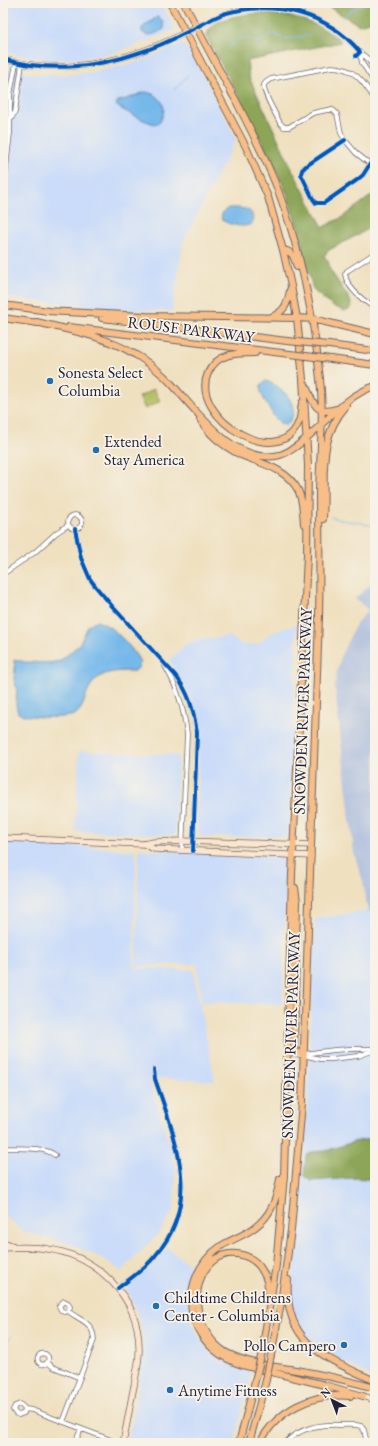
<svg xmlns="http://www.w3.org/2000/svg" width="378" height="1446" font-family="'EB Garamond',serif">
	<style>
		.built { fill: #cadcf9 }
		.industrial { fill: #b7c5de }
		.green { fill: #b1be60; stroke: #6a704e }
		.forest { fill: #8ca556; stroke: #576448 }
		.water { fill: #75b8ea; stroke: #4c6d92 }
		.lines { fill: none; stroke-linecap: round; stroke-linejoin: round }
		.stream { stroke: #75b8ea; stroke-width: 1 }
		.street-casing { stroke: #6a646a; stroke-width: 5.5 }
		.secondary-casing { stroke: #6a646a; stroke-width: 7 }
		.primary-casing { stroke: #6a646a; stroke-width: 8 }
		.street { stroke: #fff; stroke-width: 4 }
		.secondary { stroke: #fce5cf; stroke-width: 5.5 }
		.primary { stroke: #f7be87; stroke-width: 6 }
		.primary-bridge-casing { stroke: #6a646a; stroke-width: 8; stroke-linecap: butt }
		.primary-bridge { stroke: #f7be87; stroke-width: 6 }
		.cycleway-casing { stroke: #f7f3e8; stroke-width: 6 }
		.cycleway { stroke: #0057b8; stroke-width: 4 }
		.poi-dot { fill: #1f6fb2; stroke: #f7f3e8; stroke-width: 1.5 }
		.labels { text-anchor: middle; stroke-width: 3.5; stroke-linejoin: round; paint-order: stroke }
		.street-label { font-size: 16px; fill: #22223b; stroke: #f7f3e8 }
		.poi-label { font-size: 16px; fill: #22223b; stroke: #f7f3e8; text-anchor: start }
	</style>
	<rect width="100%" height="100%" fill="#f7f3e8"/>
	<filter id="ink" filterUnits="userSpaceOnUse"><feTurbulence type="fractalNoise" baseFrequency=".025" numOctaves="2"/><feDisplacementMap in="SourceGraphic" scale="8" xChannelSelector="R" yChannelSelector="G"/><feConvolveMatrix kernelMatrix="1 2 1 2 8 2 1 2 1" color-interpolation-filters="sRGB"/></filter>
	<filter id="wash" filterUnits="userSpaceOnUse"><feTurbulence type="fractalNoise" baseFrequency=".012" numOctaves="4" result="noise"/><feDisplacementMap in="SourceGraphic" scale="16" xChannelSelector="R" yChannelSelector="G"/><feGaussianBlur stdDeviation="0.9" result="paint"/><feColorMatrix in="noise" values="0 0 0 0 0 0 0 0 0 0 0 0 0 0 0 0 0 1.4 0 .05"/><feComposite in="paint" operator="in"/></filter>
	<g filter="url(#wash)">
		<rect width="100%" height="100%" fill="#efe0c0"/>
		<path class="built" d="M3,3H161L175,29L157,37L116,52L85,58L59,60L35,58L3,52Z
			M179,45H184L190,50L236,139L183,242L172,311L123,310L3,297V65L9,68L33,74L59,75L77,74L100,71L141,61Z
			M297,624L288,836L201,837L197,830L199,739L192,700L169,660L186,644L200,640L230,636L241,644L246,645L258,644L271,633Z
			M79,751L178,755L175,835L75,831Z
			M3,839L136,851L134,968L193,970L215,1081L149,1078L176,1167L174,1209L159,1233L122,1271L107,1261L72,1244L25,1232L3,1214Z
			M139,849L285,856L287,859L282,1004L202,1002L197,964L136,966Z
			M375,910V1378L326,1353L308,1338L301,1327L294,1311L292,1290L306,1137L315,919Z
			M167,1248L196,1269L189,1286L188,1302L192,1325L200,1339L209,1351L221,1359L235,1366L252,1371L234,1443H128L143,1359V1336L139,1317L127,1290L129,1285L153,1265Z"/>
		<path class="industrial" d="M375,581V910L368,911L363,881L354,853L335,689L336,675L342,653L356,624L368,610L355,598Z"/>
		<path class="green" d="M154,389L160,401L145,409L139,397Z"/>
		<path class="forest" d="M322,3H375V20L359,25Z
			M261,13C294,15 312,20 339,39L341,42L247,61L249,77L294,173L323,227L341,218L375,193V222L365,231L329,250L324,256L329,263V268L350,300L352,307L349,310L345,311L332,306L313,290L298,229L287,194L251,119L207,38C206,18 246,14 261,13Z
			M375,1138V1182L368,1179L352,1178L311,1181L304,1176L306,1156L312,1152L326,1151L353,1142Z"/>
		<path class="water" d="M157,17C162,18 164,24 164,29C157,33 149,38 142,32V28Z
			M145,92C164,95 169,110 158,124C151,125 121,110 116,105L118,101L124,100Z
			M229,208C242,208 256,207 252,224C243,228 230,225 222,220C220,214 224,210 229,208Z
			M265,381C283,385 305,410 286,425H284C275,421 273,414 268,406C264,398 255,388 265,381Z
			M96,621C112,624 133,648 140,662L139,667L135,671C111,671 94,671 85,698C84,703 81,710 76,714C69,719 26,718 18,713L16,705L17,689L14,679L15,669L14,660H18L24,662L49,663L60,661L79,645L88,626L93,622Z"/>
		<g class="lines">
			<path class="stream" d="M343,17L350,11L365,3
				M227,49L240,38L253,39L257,43L270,34H274L284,39L310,35
				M174,90L188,75
				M331,517C345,522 361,521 375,527
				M3,1345L12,1336"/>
		</g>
	</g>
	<g filter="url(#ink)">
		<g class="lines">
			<g class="street-casing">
				<path id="street" d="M293,10L295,3
					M301,12L303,3
					M196,27C207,22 218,15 230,12C278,0 328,14 360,52L356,56
					M375,70L368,59L360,52L362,63L375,83
					M11,119L15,112L22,64
					M345,140L306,166L302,170L301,174L313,199L316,203H324L357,180L363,175L375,156
					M370,164L356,153L345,140L341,133L337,114L333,110H327L313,113L289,127H284L280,123C277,116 262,92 264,85C265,82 268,81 271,79L331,67C354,67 364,82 375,100
					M3,194L10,133V95L16,63
					M375,253L347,271L345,274C347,288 364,301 375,308
					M68 522a7 7 0 1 1 14 0a7 7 0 1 1-14 0Z
					M75,529L81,558L90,579L96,587L112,606L175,675C189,692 194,711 197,733L193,851
					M3,574L35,552L56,533L68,525
					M165,666C177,686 184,710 187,734L182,850
					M287,1054L303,1055L320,1059H332L358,1056L375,1050
					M305,1054C328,1050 352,1048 375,1049
					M3,1148C19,1149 41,1146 55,1155
					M118,1288C131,1278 145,1269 155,1256C203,1202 175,1138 155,1079L154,1069
					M37.5 1359a5.5 5.5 0 1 1 11 0a5.5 5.5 0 1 1-11 0Z
					M47,1362L53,1367L80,1378
					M25,1409L24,1413L19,1415L16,1414L13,1410L15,1406L20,1404L25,1409L32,1410L119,1443
					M63,1422L94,1340C93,1321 80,1321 68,1311L64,1312L61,1310L59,1306L64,1301L68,1303L70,1307L68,1311
					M75,1443L81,1429
					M285,1443C301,1427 320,1424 341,1425C348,1425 354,1424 361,1426L364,1430L367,1443"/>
			</g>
			<g class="secondary-casing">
				<path id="secondary" d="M3,59C68,78 138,59 196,27
					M3,838L143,844L154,842L183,841L311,845
					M144,844L154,849L311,856
					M3,1242L14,1246
					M3,1248C18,1247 34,1246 48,1249C97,1256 139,1297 139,1347C140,1360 136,1373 134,1386C130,1405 127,1424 123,1443
					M363,1396L375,1400"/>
			</g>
			<g class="primary-casing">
				<path id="primary" d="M170,3L246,147L268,197L283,250L291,286L297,318L303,379L308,465L307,555L292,875L284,1176L276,1265L262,1352
					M184,3C200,34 217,66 234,97C250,128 267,160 279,193C301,253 314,315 320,379C324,416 320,454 319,492C319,533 320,575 319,617L302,1103L291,1230L281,1303L271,1355
					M283,250C293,251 294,258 297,267
					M3,305L49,311
					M46,311L146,316L297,318L313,319L375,334
					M272,317C285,311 288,303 290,290
					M3,318L38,323
					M102,318L287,341
					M36,322C70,330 105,336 136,355C147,361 156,369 165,377C194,406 232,467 280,455C293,451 303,441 312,433C332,415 350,394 375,386
					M69,327L290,354
					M329,345L375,351
					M255,353C236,353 217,353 208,373C188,418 284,475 300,418C301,413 301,408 302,403
					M331,359L375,365
					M305,384C312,400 315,416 336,409
					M200,419C209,435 225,447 241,455C262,464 286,468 298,490C303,500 303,512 304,524
					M323,519C326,477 316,440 346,406
					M295,888L297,902L294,1050L303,1055
					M280,1179C277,1196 273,1211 260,1223C249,1234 234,1238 221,1246C196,1263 183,1298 197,1327C206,1346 221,1358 242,1365L325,1385L363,1396
					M288,1280C283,1344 326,1358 375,1381
					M268,1301C269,1292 268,1280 263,1272C254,1254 230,1248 214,1260C185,1284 196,1334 225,1352C248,1365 282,1367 307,1372C330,1376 353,1382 375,1388
					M239,1443L256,1377
					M249,1443L266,1380
					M260,1443C277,1409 313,1393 350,1396"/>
			</g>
			<use href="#street" class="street"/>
			<use href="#secondary" class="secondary"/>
			<use href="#primary" class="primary"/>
			<g class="primary-bridge-casing">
				<path id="primary-bridge" d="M287,341L329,345
					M290,354L331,359
					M256,1377L262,1352
					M266,1380L271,1355"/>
			</g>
			<use href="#primary-bridge" class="primary-bridge"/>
			<g class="cycleway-casing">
				<path id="cycleway" d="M3,59C47,72 95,68 138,53C154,48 170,41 185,33C198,27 210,19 223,14C273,0 327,12 360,52L356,56
					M345,140L306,166L302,170L301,174L313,199L316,203H324L357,180L363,175L375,156
					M75,529L81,558L90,579L96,587L112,606L175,675C189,692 194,711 197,733L193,851
					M118,1288C131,1278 145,1269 155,1256C203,1202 175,1138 155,1079L154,1069"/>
			</g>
			<use href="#cycleway" class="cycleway"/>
		</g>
	</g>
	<g class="poi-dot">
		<circle cx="50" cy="381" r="4"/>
		<circle cx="96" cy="450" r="4"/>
		<circle cx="156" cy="1306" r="4"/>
		<circle cx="344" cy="1345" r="4"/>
		<circle cx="170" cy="1390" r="4"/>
	</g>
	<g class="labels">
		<g class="street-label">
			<text transform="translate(191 329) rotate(7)" y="6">ROUSE PARKWAY</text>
			<text transform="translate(302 711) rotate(-88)" y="6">SNOWDEN RIVER PARKWAY</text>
			<text transform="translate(290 1035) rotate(-88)" y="6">SNOWDEN RIVER PARKWAY</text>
		</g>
		<g class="poi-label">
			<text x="58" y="378">Sonesta Select<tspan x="58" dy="18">Columbia</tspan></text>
			<text x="104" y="447">Extended<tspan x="104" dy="18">Stay America</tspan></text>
			<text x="164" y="1303">Childtime Childrens<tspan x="164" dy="18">Center - Columbia</tspan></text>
			<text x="336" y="1351" text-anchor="end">Pollo Campero</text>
			<text x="178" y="1396">Anytime Fitness</text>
		</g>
	</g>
	<rect width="378" height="1446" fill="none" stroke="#f7f3e8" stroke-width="16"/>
	<g transform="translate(332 1400) rotate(318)" stroke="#f7f3e8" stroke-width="3" paint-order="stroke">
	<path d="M0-3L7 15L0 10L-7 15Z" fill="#22223b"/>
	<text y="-6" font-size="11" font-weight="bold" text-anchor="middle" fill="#22223b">N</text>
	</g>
</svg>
